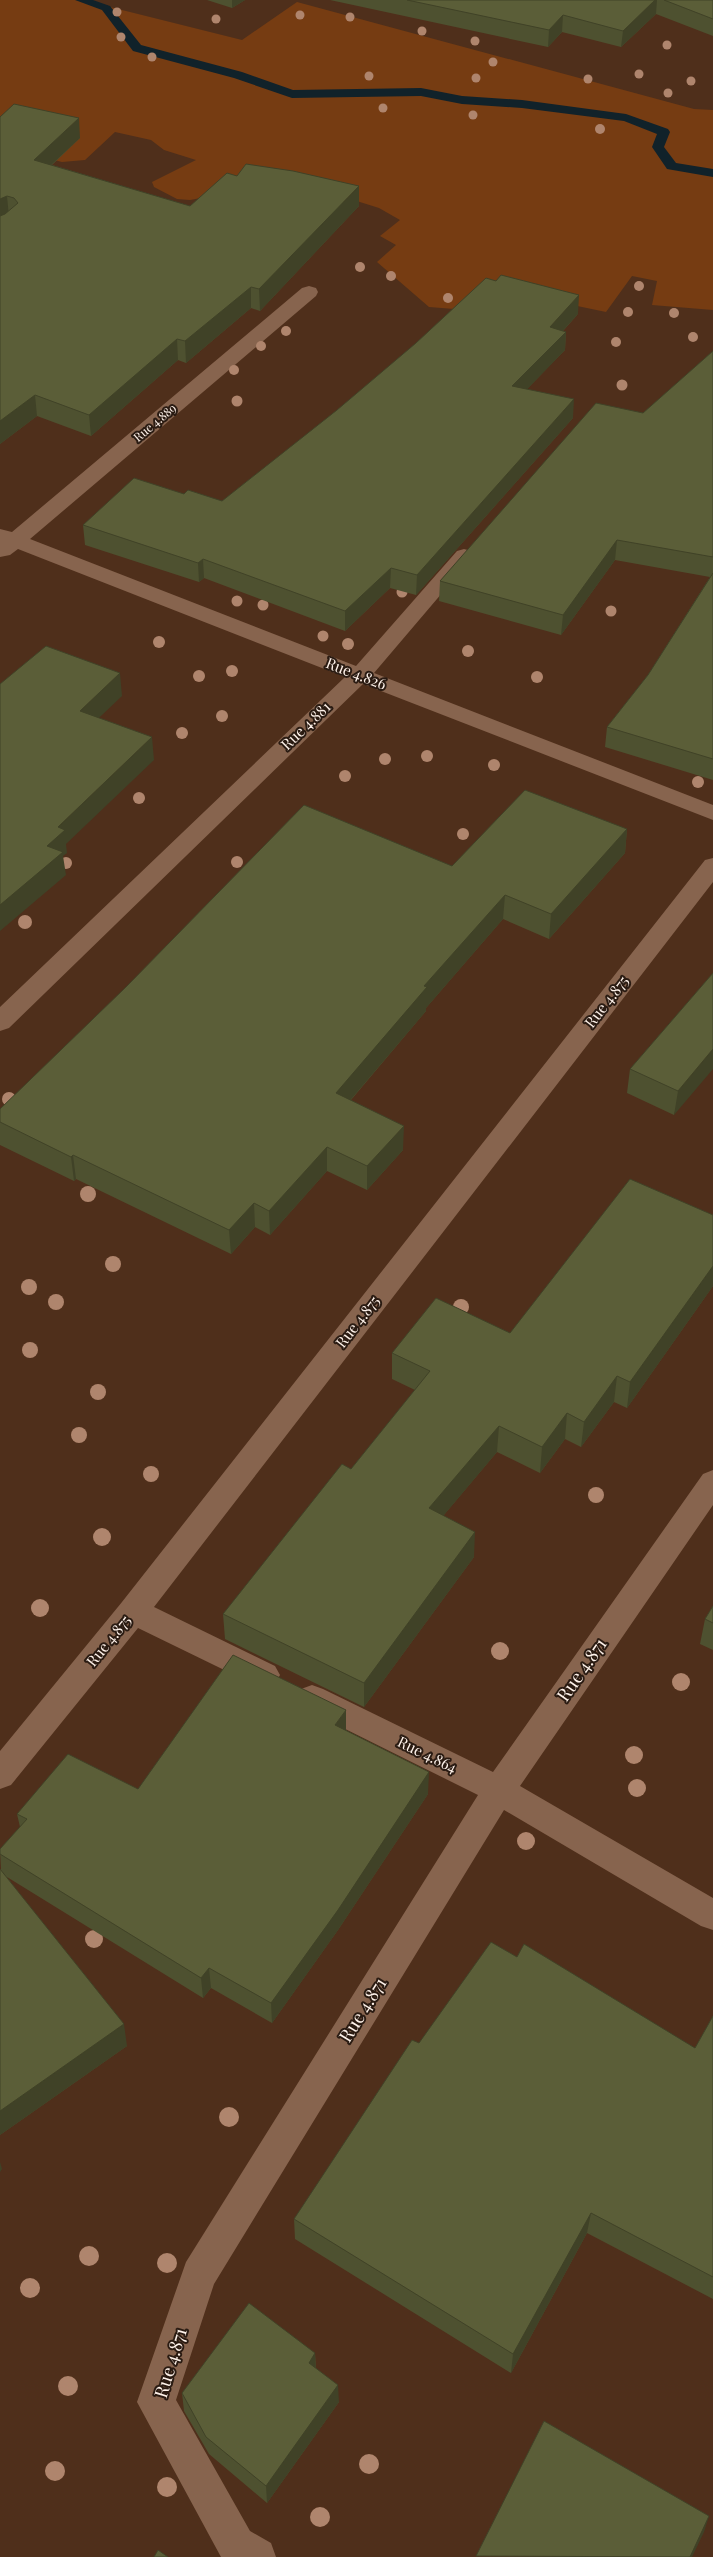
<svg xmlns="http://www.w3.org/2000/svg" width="713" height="2557" font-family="'Playfair Display',serif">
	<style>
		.green { fill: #763c12 }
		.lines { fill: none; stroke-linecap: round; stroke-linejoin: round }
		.stream { fill: #11222a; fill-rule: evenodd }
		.street { fill: #87644e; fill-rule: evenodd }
		.tree { fill: #af856d }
		.wall { fill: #4e5130 }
		.shaded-wall { fill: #404227 }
		.building { fill: #5b5e38; stroke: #404227 }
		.labels { text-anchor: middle; stroke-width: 4; stroke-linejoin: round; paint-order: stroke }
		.far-street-label { font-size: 12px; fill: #fef2ea; stroke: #2a1b12 }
		.street-label { font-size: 15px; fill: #fef2ea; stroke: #2a1b12 }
		.near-street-label { font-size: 18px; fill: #fef2ea; stroke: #2a1b12 }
	</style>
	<rect width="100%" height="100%" fill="#4f2f1b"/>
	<path class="green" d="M0,0H82L242,40L297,2L694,109L713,110V310L652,305L657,281L632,276L606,312L534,297L467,310L429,307L377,262L396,245L380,236L400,220L379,208L293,181L190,200L177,199L154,187L152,182L196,160L164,150L151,140L115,132L85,160L62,162L7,148L0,149Z"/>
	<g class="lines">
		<path class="stream" d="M75,0H93L110,6L141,45L242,72L293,90L421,88L462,96L522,100L626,114L668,129L670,132L664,147L676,163L713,169V177L667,169L652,147L657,134L624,121L522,108L462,104L421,96L292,98L234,78L133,51L102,10Z"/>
		<path class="street" d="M309,286L316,288L318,292L316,296L30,539L356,666L457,551L464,549L471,551L475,555L471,559L374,673L713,805V820L363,684L9,1028L0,1031V1007L345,677L18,549L10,555L0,557V529L12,532L302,288Z
			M713,858V882L154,1607L275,1666L280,1675L275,1684L264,1688L253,1684L138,1628L11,1785L0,1789V1751L122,1602L705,860Z
			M713,1470V1505L520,1786L713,1898V1930L701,1926L504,1810L214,2284L176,2400L250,2531L271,2543L276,2557H221L137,2402L186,2262L478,1795L301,1707L296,1698L301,1689L312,1685L323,1689L493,1772L703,1474Z"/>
	</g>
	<g class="tree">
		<circle cx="117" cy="12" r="4.5"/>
		<circle cx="300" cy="15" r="4.5"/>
		<circle cx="350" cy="17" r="4.5"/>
		<circle cx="216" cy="19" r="4.5"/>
		<circle cx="422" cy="31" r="4.5"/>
		<circle cx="121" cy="37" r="4.5"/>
		<circle cx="475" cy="41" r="4.5"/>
		<circle cx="667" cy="45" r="4.5"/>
		<circle cx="152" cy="57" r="4.5"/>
		<circle cx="493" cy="62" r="4.5"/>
		<circle cx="639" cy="74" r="4.5"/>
		<circle cx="369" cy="76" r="4.5"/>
		<circle cx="476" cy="78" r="4.5"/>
		<circle cx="588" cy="79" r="4.5"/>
		<circle cx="691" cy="81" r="4.5"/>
		<circle cx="668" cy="93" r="4.5"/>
		<circle cx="383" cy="108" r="4.5"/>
		<circle cx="473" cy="115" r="4.5"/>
		<circle cx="600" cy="129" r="5"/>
		<circle cx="360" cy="267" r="5"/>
		<circle cx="391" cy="276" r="5"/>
		<circle cx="639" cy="286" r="5"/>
		<circle cx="448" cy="298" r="5"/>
		<circle cx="628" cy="312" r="5"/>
		<circle cx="674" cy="313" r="5"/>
		<circle cx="286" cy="331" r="5"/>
		<circle cx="693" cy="337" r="5"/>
		<circle cx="616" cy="342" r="5"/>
		<circle cx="261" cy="346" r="5"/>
		<circle cx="234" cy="370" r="5"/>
		<circle cx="622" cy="385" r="5.5"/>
		<circle cx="237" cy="401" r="5.5"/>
		<circle cx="402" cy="592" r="5.5"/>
		<circle cx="237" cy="601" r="5.5"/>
		<circle cx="263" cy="605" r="5.5"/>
		<circle cx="611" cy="611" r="5.5"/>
		<circle cx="323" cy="636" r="5.5"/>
		<circle cx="159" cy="642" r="6"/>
		<circle cx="348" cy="644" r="6"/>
		<circle cx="468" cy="651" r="6"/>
		<circle cx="232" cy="671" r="6"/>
		<circle cx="199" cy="676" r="6"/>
		<circle cx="537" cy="677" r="6"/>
		<circle cx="222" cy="716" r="6"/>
		<circle cx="182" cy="733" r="6"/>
		<circle cx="427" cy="756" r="6"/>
		<circle cx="385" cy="759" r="6"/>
		<circle cx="494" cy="765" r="6"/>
		<circle cx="345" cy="776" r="6"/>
		<circle cx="698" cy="782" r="6"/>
		<circle cx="139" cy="798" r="6"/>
		<circle cx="463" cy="834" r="6"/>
		<circle cx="237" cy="862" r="6"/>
		<circle cx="66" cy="863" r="6"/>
		<circle cx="25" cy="922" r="7"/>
		<circle cx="9" cy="1099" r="7"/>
		<circle cx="88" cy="1194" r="8"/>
		<circle cx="113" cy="1264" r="8"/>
		<circle cx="29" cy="1287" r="8"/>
		<circle cx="56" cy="1302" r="8"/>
		<circle cx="461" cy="1307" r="8"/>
		<circle cx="30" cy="1350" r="8"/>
		<circle cx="98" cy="1392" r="8"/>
		<circle cx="79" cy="1435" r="8"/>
		<circle cx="151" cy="1474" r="8"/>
		<circle cx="596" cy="1495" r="8"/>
		<circle cx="102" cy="1537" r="9"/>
		<circle cx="40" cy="1608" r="9"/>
		<circle cx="500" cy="1651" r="9"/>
		<circle cx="681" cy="1682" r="9"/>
		<circle cx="634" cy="1755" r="9"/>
		<circle cx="637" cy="1788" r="9"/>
		<circle cx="526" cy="1841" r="9"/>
		<circle cx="94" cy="1939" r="9"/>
		<circle cx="229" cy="2117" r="10"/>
		<circle cx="89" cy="2256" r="10"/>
		<circle cx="167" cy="2263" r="10"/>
		<circle cx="30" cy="2288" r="10"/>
		<circle cx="68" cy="2386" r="10"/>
		<circle cx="369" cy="2464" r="10"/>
		<circle cx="55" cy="2471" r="10"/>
		<circle cx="167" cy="2487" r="10"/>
		<circle cx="320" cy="2517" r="10"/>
	</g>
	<path class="wall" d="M207,0H245L232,8Z
		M330,0H713V36L656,14L621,47L562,32L548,47Z
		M0,117L80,138L52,165L190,206L237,176L359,206L260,311L251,308L186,363L178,360L91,436L37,416L0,444Z
		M578,314L563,331L566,332L565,350L527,389L573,418L416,595L390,588L345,631L204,578L199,582L85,545L83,525L184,494L222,501Z
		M713,351V780L605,747L607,727L648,675L710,577L615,560L561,635L439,601L440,581L643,413Z
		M627,829L625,853L549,939L503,919L426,1008V1011L351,1100L403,1150L367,1190L327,1171L270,1235L255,1227L231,1254L76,1179L74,1181L0,1145V1109L452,866Z
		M713,973L674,1115L627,1093L630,1069Z
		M713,1215V1286L627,1408L614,1402L581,1447L565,1439L540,1473L497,1452L443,1516L474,1557L364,1707L225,1639L223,1614L351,1469L415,1390L392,1379V1353L510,1333Z
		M713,1606V1650L700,1644L705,1619Z
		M346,1730L428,1794L338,1930L272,2023L211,1988L203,1998L7,1877L127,2046L0,2135V1869H1L0,1849L20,1827L17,1814L138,1789Z
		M517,1957L695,2048L713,2016V2299L587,2233L511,2373L295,2239L294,2219L419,2043Z
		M315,2353L316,2368L339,2402L267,2503L209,2454L184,2411L182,2393Z"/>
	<path class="shaded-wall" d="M232,0H245L232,8Z
		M655,0H657L656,14L621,47L623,31Z
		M563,15L562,32L548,47L549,30Z
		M79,118L80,138L35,180L34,160Z
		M359,186V206L260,311L259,289Z
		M7,196L9,217L0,220V199Z
		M251,287V308L186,363L185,341Z
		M579,295L578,314L549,346L550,327Z
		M566,332L565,350L512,405V386Z
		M177,339L178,360L91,436L89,415Z
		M35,395L37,416L0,444V421Z
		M574,399L573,418L416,595L417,575Z
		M617,540L615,560L561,635L563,615Z
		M203,559L204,578L199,582L198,563Z
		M391,568L390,588L345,631V611Z
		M120,673L122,696L82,734L80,711Z
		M152,737L154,760L66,844L67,853L63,856L66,875L0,931V905L47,846L58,827Z
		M627,829L625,853L549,939L551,914Z
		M505,895L503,919L426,1008V1011L336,1117V1093L424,986Z
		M713,1049V1069L674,1115L678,1091Z
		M404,1126L403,1150L367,1190V1166Z
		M327,1147V1171L270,1235L269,1211Z
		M73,1155L76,1179L74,1181L71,1157Z
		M254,1203L255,1227L231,1254L229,1230Z
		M713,1266V1286L627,1408L630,1382Z
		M617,1376L614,1402L581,1447L584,1422Z
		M567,1413L565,1439L540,1473L542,1447Z
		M499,1426L497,1452L428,1534L429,1508Z
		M475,1532L474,1557L364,1707V1683Z
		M346,1710V1732L335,1725Z
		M429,1772L428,1794L338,1930L272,2023L271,2003Z
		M209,1968L211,1988L203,1998L201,1978Z
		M124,2024L127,2046L0,2135V2111Z
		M0,2162L2,2169L0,2172Z
		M591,2213L587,2233L511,2373L513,2354Z
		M315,2353L316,2371L309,2363Z
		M338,2385L339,2402L267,2503L266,2486Z
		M709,2516L704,2532L692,2557H690Z"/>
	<path class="building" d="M407,0H655L623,31L563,15L549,30Z
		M664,0H713V19Z
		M14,104L79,118L34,160L190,206L227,173L237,176L246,164L293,171L359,186L259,289L251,287L185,341L177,339L89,415L35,395L0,421V216L5,214L18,203L14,198L7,196L0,199V117Z
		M501,275L579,295L550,327L566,332L512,386L574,399L417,575L391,568L345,611L203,559L198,563L83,525L134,478L184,494L188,490L222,501L337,410L416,343L486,278L496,281Z
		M713,351V557L617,540L563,615L440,581L596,403L643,413Z
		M713,573V759L607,727L648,675Z
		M46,646L120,673L80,711L152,737L58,827L65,830L47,846L63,852L0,905V684Z
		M525,790L627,829L551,914L505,895L424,986L427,987L336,1093L404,1126L367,1166L327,1147L269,1211L254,1203L229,1230L73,1155L71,1157L0,1122V1109L126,987L304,805L452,866Z
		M713,973V1049L678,1091L630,1069Z
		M630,1179L713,1215V1266L630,1382L617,1376L584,1422L567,1413L542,1447L499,1426L429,1508L475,1532L364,1683L223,1614L342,1464L351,1469L430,1371L392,1353L436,1298L510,1333Z
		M713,1606V1623L705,1619Z
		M233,1655L346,1710L335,1725L429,1772L338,1910L271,2003L209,1968L201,1978L0,1854V1849L27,1819L17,1814L68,1754L138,1789Z
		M0,1869L124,2024L0,2111Z
		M491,1942L517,1957L524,1944L695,2048L713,2016V2277L591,2213L513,2354L294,2219L412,2040L419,2043Z
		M249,2303L315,2353L309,2363L338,2385L266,2486L206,2437L182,2393Z
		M544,2421L709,2516L690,2557L476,2556Z
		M158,2550L168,2557H154Z"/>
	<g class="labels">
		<g class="far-street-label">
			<text transform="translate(155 423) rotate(-40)" y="4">Rue 4.889</text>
		</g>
		<g class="street-label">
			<text transform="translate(356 674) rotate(21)" y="5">Rue 4.826</text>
			<text transform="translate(306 726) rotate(-44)" y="5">Rue 4.881</text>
			<text transform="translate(607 1002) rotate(-52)" y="5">Rue 4.875</text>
			<text transform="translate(358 1322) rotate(-52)" y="5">Rue 4.875</text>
			<text transform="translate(109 1641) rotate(-51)" y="5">Rue 4.875</text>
			<text transform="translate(427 1755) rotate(26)" y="5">Rue 4.864</text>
		</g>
		<g class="near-street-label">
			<text transform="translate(582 1670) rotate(-55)" y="6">Rue 4.871</text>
			<text transform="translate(363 2010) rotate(-58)" y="6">Rue 4.871</text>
			<text transform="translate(171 2363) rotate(-73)" y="6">Rue 4.871</text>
		</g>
	</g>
</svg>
